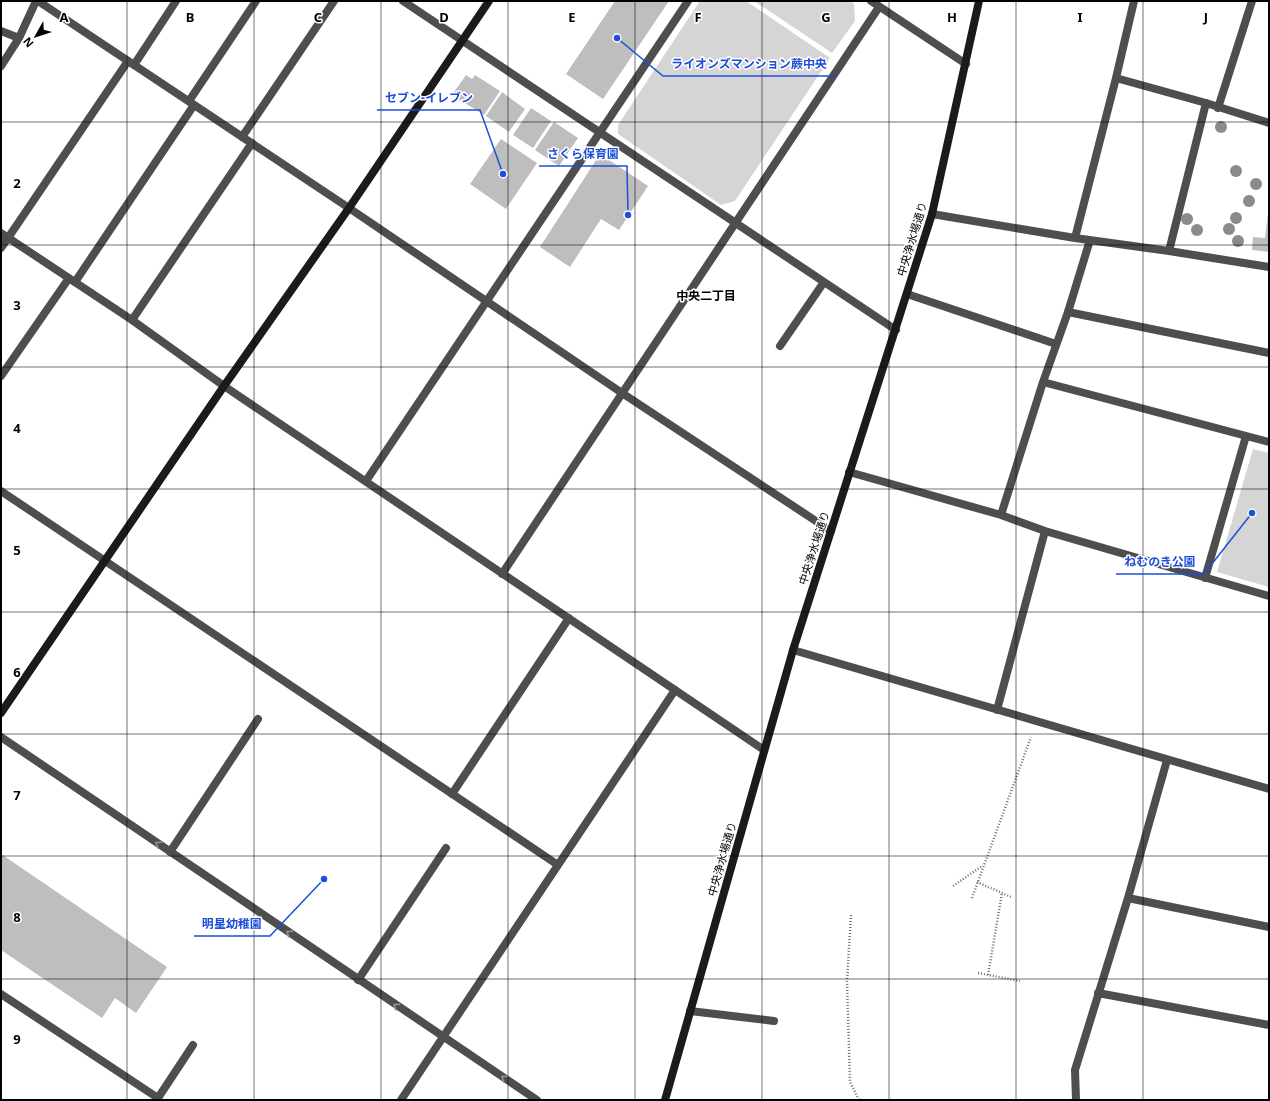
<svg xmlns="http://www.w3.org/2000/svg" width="1270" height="1101" font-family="'Noto Sans','Noto Sans JP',sans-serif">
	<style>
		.green { fill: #d5d5d5 }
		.building { fill: #bebebe }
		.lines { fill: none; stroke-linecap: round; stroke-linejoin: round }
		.path { stroke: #707070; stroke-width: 2.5; stroke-dasharray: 1 2; stroke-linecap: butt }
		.lane { stroke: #4e4e4e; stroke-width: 8 }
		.street { stroke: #4e4e4e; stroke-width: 8 }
		.secondary { stroke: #1b1b1b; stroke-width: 8 }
		.tree { fill: #8b8b8b }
		.oneway { stroke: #959595 }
		.grid { fill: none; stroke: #000; stroke-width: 1; stroke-opacity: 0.55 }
		.labels { text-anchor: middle; stroke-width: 3; stroke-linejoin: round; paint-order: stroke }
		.street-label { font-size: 11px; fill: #000; stroke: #fff }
		.neighbourhood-label { font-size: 12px; font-weight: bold; fill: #000; stroke: #fff }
		.grid-label { font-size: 13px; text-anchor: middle; font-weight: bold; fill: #000; stroke: #fff; stroke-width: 3; stroke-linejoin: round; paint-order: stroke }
		.leader { fill: none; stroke: #1d4ed8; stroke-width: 1.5 }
		.callout-dot { fill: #1d4ed8; stroke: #fff; stroke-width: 1.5 }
		.callout-label { font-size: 12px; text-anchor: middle; font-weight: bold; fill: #1d4ed8; stroke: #fff; stroke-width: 3; stroke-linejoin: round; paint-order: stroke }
	</style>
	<rect width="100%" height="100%" fill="#fff"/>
	<path class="green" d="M700,1H746L830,58L735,201L721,205L618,134V125Z
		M754,1H850L854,4L855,21L832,53Z
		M1253,449L1269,453V587L1217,572Z"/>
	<path class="building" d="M615,1H669L603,99L566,74Z
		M466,75L472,79L475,75L500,91L484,115L452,95Z
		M502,92L525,109L509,132L486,116Z
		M531,108L551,121L533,148L513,135Z
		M554,122L578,138L559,166L535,150Z
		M501,139L537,163L506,209L470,184Z
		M600,154L648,186L619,230L601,219L570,267L540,247Z
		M1268,214H1269V252L1252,250L1253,237L1265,238Z
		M1,854L167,967L136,1013L115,998L102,1018L1,950Z"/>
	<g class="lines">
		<path class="path" d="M977,882L1011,897
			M953,886L982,866
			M972,898L1031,737
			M851,915L847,981L850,1082L859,1100
			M978,973L1020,981
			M988,975L1002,893"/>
		<path class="lane" d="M134,65L176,1
			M189,101L256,1
			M1218,108L1252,1
			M242,137L334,1
			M8,238L128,61
			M75,282L194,105
			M1068,312L1269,353
			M132,320L252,143
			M1,491L558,865
			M1,994L158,1098
			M401,1100L675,690"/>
		<path class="street" d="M38,1L349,208L622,393L831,531
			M403,1L896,330
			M871,1L966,64
			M1,31L19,38
			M1,66L19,38L36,1
			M1116,78L1206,103L1269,123
			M932,214L1075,238L1169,251L1269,267
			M1,233L132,320L224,386L764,750
			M1075,238L1116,78L1134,1
			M1,248L8,238
			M1169,251L1206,103
			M907,294L1056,344
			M780,346L824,282
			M1,376L69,278
			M1043,382L1269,442
			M849,472L1001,515L1045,531L1269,596
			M366,481L688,1
			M1001,515L1043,382L1068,312L1090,240
			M502,574L879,7
			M1205,578L1246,436
			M793,650L1269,789
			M997,710L1045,531
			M1,737L537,1100
			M452,794L569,618
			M170,852L258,719
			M1128,898L1269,927
			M358,980L446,848
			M1098,993L1269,1025
			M690,1011L774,1021
			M158,1100V1098L193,1045
			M1076,1100L1075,1070L1128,898L1167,760"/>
		<path class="secondary" d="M1,713L224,386L349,208L489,1
			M665,1100L793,650L932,214L979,1"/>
	</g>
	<g class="tree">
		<circle cx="1221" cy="127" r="6"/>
		<circle cx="1236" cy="171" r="6"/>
		<circle cx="1256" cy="184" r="6"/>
		<circle cx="1249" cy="201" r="6"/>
		<circle cx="1236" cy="218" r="6"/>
		<circle cx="1187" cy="219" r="6"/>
		<circle cx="1229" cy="229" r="6"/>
		<circle cx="1197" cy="230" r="6"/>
		<circle cx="1238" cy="241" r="6"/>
	</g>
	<defs><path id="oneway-chevron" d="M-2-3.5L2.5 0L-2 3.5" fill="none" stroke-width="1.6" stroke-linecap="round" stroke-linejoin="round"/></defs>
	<g class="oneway">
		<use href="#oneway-chevron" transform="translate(158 844) rotate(-146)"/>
		<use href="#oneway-chevron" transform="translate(289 933) rotate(-146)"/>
		<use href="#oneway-chevron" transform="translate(396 1006) rotate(-146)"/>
		<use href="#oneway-chevron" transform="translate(504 1078) rotate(-146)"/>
	</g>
	<path class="grid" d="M127,1V1100M254,1V1100M381,1V1100M508,1V1100M635,1V1100M762,1V1100M889,1V1100M1016,1V1100M1143,1V1100M1,122H1269M1,245H1269M1,367H1269M1,489H1269M1,612H1269M1,734H1269M1,856H1269M1,979H1269"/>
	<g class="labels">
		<g class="street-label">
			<text transform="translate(912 239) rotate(-73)" y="4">中央浄水場通り</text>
			<text transform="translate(814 548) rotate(-72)" y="4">中央浄水場通り</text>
			<text transform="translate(722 859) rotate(-74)" y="4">中央浄水場通り</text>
		</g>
		<g class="neighbourhood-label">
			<text x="706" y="300">中央二丁目</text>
		</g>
	</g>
	<g class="grid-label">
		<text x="64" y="22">A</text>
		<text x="190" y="22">B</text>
		<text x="318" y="22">C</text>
		<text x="444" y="22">D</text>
		<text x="572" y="22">E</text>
		<text x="698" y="22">F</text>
		<text x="826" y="22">G</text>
		<text x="952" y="22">H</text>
		<text x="1080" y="22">I</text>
		<text x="1206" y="22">J</text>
		<text x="17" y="188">2</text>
		<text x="17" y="310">3</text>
		<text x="17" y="433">4</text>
		<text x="17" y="555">5</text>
		<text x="17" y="677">6</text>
		<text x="17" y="800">7</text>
		<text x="17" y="922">8</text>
		<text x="17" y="1044">9</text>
	</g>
	<path class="leader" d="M617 38L663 76H835M503 174L480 110H377M628 215L627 166H539M1252 513L1204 574H1116M324 879L270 936H194"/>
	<g class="callout-dot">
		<circle cx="617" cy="38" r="4"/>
		<circle cx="503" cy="174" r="4"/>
		<circle cx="628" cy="215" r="4"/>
		<circle cx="1252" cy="513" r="4"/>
		<circle cx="324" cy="879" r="4"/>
	</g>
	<g class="callout-label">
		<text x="749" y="68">ライオンズマンション蕨中央</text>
		<text x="429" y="102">セブン-イレブン</text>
		<text x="583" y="158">さくら保育園</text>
		<text x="1160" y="566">ねむのき公園</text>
		<text x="232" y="928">明星幼稚園</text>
	</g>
	<rect width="1270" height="1101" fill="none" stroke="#000000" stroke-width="4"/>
	<g transform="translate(36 36) rotate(231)" stroke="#ffffff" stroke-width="3" paint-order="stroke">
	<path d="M0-3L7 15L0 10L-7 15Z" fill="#000000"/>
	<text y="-6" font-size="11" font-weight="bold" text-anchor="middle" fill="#000000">N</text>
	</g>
</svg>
